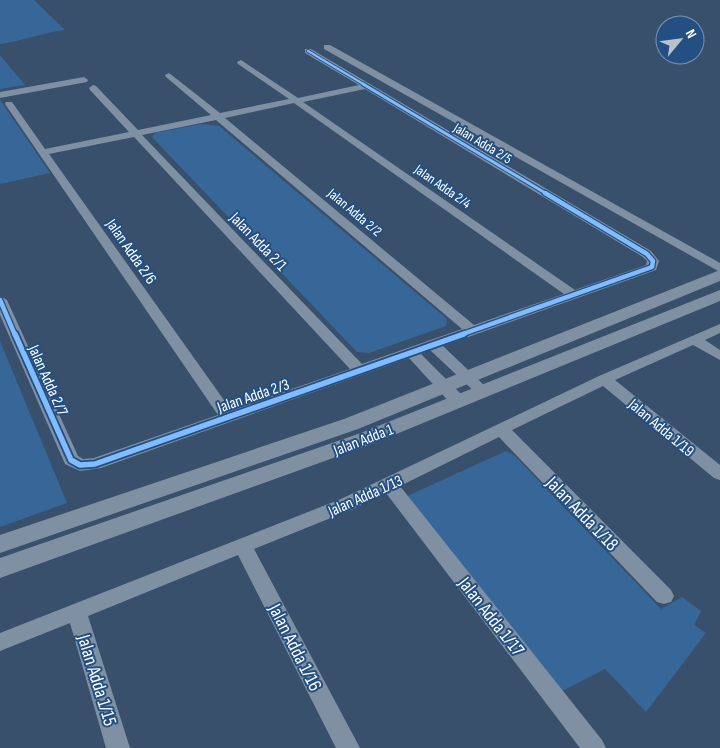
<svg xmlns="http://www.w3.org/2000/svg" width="720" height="748" font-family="'Sofia Sans Condensed',sans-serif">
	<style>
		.green { fill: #376699 }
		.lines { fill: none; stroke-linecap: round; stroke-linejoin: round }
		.minor { fill: #7f90a2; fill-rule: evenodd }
		.tertiary { fill: #7f90a2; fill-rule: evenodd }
		.cycleway-far3-casing { stroke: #234f82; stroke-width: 4 }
		.cycleway-far2-casing { stroke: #234f82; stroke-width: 5 }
		.cycleway-far1-casing { stroke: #234f82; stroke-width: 7 }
		.cycleway-casing { stroke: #234f82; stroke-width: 9 }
		.cycleway-far3 { stroke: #80bcff; stroke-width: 2.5 }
		.cycleway-far2 { stroke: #80bcff; stroke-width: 3 }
		.cycleway-far1 { stroke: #80bcff; stroke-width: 4.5 }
		.cycleway { stroke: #80bcff; stroke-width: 5.5 }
		.labels { text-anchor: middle; stroke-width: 4; stroke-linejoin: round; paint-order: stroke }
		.far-street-label { font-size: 14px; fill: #fff; stroke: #234f82 }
		.street-label { font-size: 16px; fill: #fff; stroke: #234f82 }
		.near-street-label { font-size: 19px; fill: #fff; stroke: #234f82 }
	</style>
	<rect width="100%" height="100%" fill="#39506c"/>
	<path class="green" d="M0,0H34L65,30C42,33 22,41 0,44Z
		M0,55L25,85L0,89Z
		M0,100L50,173L0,184Z
		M201,124L219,126L447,319L446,326L369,353L357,352L152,137L155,133Z
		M0,341L67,503L0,527Z
		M506,451L515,456L661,609L682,597L701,611L694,625L706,633L646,712L605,669L558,693L405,497Z"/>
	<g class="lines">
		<path class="minor" d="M324,45H330L720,263V272L324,49Z
			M305,49H311L651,251L659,261L656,270L443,346L487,388L490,391L487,394H477L430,350L421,354L464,397L466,401L464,405H452L409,358L101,468L80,471L65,464L0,315V296L7,300L78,456L83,459L94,458L218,415L5,104L6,102H12L45,149L129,132L90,90L89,88L93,85L96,86L138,130L211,115L166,77L165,75L169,73L220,113L289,99L238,64L237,62L241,60L298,98L359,85L305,53ZM365,89L643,257L647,261L646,265L575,290L303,102ZM294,103L564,294L474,325L225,118ZM216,120L462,329L362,364L142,135ZM134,137L350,369L231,410L49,154Z
			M84,77L88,80L87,82L0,98V92Z
			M720,324V333L705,340L720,350V360L693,345L615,380L720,465V480L714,478L603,386L512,430L671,590L674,596L671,602L664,604L657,602L499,437L400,486L602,740L606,748H580L386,493L353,509L254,549L360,748H336L238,555L88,616L130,748H106L70,623L0,651V633L341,499L599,376Z"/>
		<path class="tertiary" d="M720,270V281L358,429L0,553V535L344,419Z
			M720,290V301L372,444L0,578V558L358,434Z"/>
		<g class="cycleway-far3-casing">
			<path id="cycleway-far3" d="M308,51L365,85"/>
		</g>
		<g class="cycleway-far2-casing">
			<path id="cycleway-far2" d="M363,84L547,194"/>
		</g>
		<g class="cycleway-far1-casing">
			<path id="cycleway-far1" d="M0,300L15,335
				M460,335L652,267L653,261L647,254L545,193"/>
		</g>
		<g class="cycleway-casing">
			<path id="cycleway" d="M15,334L71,460L80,465L95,464L464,334"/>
		</g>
		<use href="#cycleway-far3" class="cycleway-far3"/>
		<use href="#cycleway-far2" class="cycleway-far2"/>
		<use href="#cycleway-far1" class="cycleway-far1"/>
		<use href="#cycleway" class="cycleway"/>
	</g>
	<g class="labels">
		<g class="far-street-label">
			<text transform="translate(483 143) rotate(31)" y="5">Jalan Adda 2/5</text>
			<text transform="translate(443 186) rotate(35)" y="5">Jalan Adda 2/4</text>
			<text transform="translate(355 212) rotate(40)" y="5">Jalan Adda 2/2</text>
		</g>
		<g class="street-label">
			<text transform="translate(259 241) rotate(46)" y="6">Jalan Adda 2/1</text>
			<text transform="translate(132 251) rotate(55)" y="6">Jalan Adda 2/6</text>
			<text transform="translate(49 380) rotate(66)" y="6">Jalan Adda 2/7</text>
			<text transform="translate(253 395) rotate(-19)" y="6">Jalan Adda 2/3</text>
			<text transform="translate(662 427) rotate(40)" y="6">Jalan Adda 1/19</text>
			<text transform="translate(363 439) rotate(-21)" y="6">Jalan Adda 1</text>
			<text transform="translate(365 495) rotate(-24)" y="6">Jalan Adda 1/13</text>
		</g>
		<g class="near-street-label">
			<text transform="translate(583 513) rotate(46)" y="7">Jalan Adda 1/18</text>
			<text transform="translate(492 616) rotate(52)" y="7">Jalan Adda 1/17</text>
			<text transform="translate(296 647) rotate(63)" y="7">Jalan Adda 1/16</text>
			<text transform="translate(98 680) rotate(73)" y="7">Jalan Adda 1/15</text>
		</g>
	</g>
	<g transform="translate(680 40) rotate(61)"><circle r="24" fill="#234f82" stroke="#7b95b4"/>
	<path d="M0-4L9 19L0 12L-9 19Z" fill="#bac2cc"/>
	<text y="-8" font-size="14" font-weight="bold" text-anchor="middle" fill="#ffffff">N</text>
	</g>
</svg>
